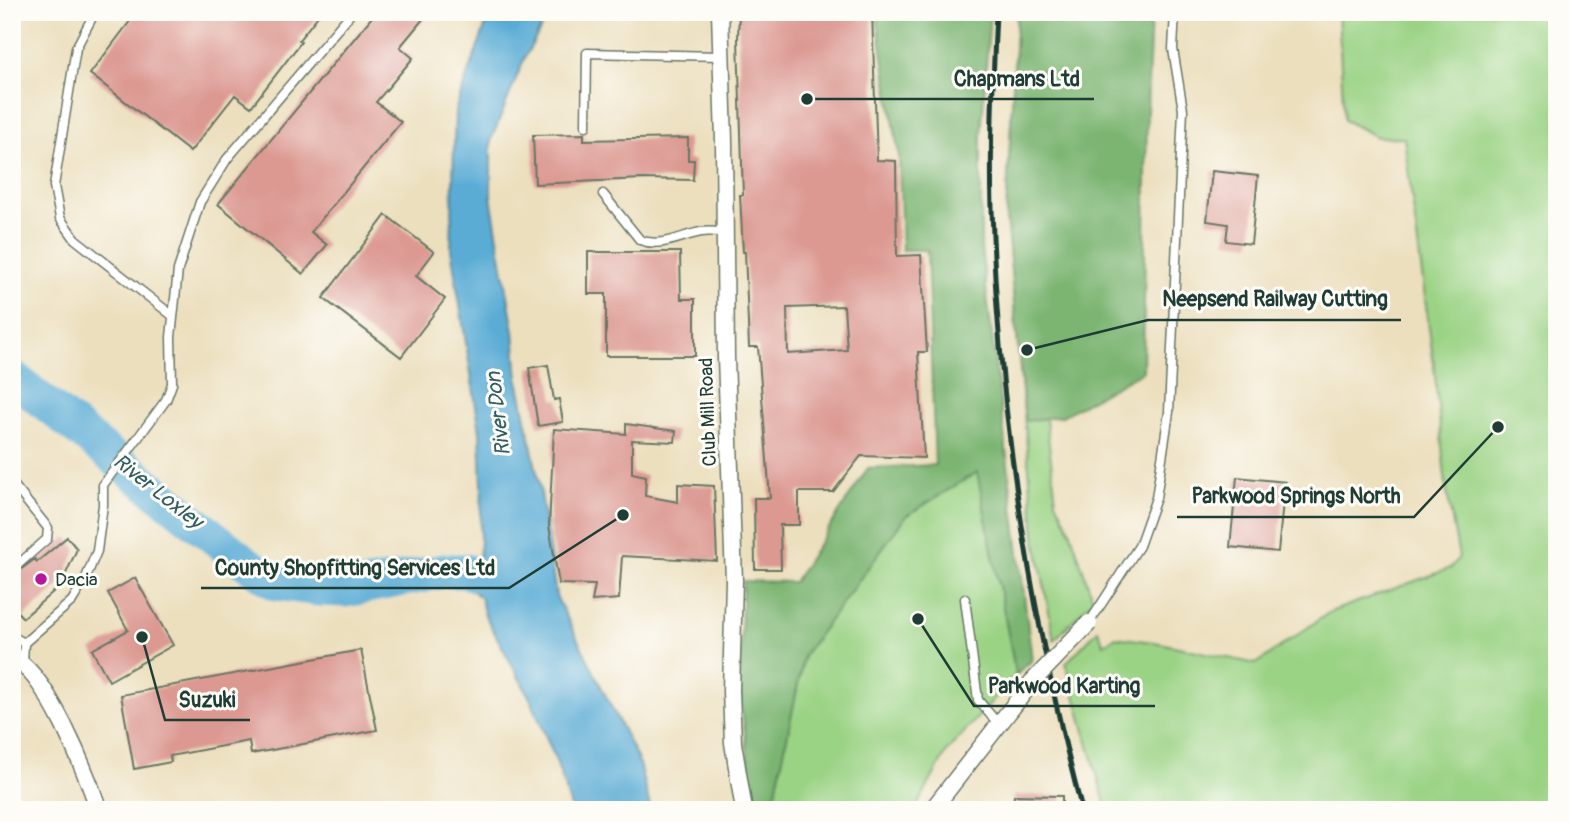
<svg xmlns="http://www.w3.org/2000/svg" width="1569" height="822" font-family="Pangolin,sans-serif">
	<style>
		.green { fill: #9bd385; stroke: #5d885c; stroke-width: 2 }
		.forest { fill: #7cb572; stroke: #4e7953; stroke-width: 2 }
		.water { fill: #5aacd5; stroke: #3c7484; stroke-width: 2 }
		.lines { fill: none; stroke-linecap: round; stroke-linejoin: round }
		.river { stroke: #5aacd5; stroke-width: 35 }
		.building { fill: #dc9992; fill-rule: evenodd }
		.service-casing { stroke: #677664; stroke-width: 11 }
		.minor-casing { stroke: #677664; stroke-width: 19 }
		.service { stroke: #fff; stroke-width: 8 }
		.minor { stroke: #fff; stroke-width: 16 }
		.rail { stroke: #1f3d34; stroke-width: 5 }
		.minor-bridge-casing { stroke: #677664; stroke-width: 19; stroke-linecap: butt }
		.minor-bridge { stroke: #fff; stroke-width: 16 }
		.poi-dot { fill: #b5179e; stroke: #fdfcf7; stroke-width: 2.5 }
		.labels { text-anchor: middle; stroke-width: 6; stroke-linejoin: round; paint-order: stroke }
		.street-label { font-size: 19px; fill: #1f3d34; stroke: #fdfcf7 }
		.poi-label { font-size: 19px; fill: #1f3d34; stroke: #fdfcf7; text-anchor: start }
		.water-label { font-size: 21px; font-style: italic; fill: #315e64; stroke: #fdfcf7 }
		.leader { fill: none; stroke: #1f3d34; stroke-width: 2.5 }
		.callout-dot { fill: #1f3d34; stroke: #fdfcf7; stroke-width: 2.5 }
		.callout-label { font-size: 21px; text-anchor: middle; font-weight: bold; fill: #1f3d34; stroke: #fdfcf7; stroke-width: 6; stroke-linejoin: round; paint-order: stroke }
	</style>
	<rect width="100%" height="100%" fill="#fdfcf7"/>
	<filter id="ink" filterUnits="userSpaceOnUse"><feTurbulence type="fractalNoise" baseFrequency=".0143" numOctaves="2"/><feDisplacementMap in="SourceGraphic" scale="14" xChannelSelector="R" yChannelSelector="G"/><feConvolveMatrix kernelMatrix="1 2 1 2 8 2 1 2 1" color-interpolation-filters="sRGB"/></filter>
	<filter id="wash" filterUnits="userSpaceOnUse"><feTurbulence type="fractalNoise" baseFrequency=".00686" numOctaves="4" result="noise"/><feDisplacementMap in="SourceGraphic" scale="28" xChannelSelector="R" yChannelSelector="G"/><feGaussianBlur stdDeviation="1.57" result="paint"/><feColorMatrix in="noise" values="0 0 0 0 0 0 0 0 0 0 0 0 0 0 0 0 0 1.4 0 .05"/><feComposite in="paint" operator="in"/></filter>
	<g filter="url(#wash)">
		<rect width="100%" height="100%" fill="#ecdfbe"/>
		<path class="green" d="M1017,12L1041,379L1056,501L1070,530L1093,600L1054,640L1035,535L1006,216Z
			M1338,12H1557V810H1107L1066,663L1098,630L1104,644L1116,637L1160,643L1256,664L1330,612L1451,568L1459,557L1446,487L1434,366L1404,138L1377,137L1344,120Z
			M978,472L1016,675L947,751L915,810H772L804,655L906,516Z"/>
		<path class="forest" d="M876,12H990L981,137V247L1032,660L1016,675L977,472L906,516L804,655L772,810H755L739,687L743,581L794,582L868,468L935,465L927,250H902L899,156Z
			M1017,12H1151L1147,111L1143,371L1062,416L1025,421L1006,216Z"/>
		<path class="water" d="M494,12H550L524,59L491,140V197L514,331L518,379L541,493L556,596L638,760L651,810H572L556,761L531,700L485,615L480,597L466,586L464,562H479L482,487L480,431L451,249L455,111L487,21Z"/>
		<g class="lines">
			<path class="river" d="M12,377L245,562L276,583L318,589L345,590L445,571H464L508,582"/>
		</g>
		<g id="blocks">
			<path class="building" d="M137,12H321L299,40L301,42L251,107L235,95L190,152L90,74Z
				M376,12H429L400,47L413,58L376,102L401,122L311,232L327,245L303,274L218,204Z
				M739,12H872L877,160L896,161L897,256L921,255L927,352H918L924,458L861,456L833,492H799V525H780L781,569H755L754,498H770L758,347H749L745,252H743L740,195H743L738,39ZM844,306L847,350L788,354L787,308Z
				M584,134V140L688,138V160H694L693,180L642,179L535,184L533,135Z
				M1212,171L1258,176L1251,244L1226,241L1228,224L1207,221Z
				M386,215L434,252L416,276L445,299L401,357L323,298Z
				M588,252H680L681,299H695V356H606V294H588Z
				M548,365L554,400L559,399L563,422L538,426L529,368Z
				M626,424L676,431L675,442L632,440V473L646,476L645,496L678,502V484L714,486L717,561L622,556L619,599L592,601L595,585L559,584L549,526L554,429L626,434Z
				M1237,477L1285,482L1278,552L1230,547Z
				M67,537L77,549L61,585L23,618L12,606V576L35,559L37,562Z
				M135,578L173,645L109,681L92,650L128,630L108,593Z
				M361,650L377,730L251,754L249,741L170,756L171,762L134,769L121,695Z
				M1014,795L1062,796V810H1013Z"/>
		</g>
	</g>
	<g filter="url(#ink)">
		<use href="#blocks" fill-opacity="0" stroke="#677664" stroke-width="2"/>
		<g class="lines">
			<g class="service-casing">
				<path id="service" d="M95,12L76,48L54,186L60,218L75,239L173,316
					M586,126L587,53L720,56
					M603,194L640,240C661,248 680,236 701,232C708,231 716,232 723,232
					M12,483L48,528L47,539L12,570
					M965,599L978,700L999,725
					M1089,623L1139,546L1156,498L1169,412L1183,110L1173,49L1175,12
					M12,636L24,643
					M23,664L24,643L72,601L85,580L97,551L103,505V485L166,400L172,384L171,337L178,270L200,202L227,159L352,12"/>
			</g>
			<g class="minor-casing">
				<path id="minor" d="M720,12L724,141L726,358L734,580L731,691L733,743L744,810
					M12,659C45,667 88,778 99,810
					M932,810L1032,682"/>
			</g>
			<use href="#service" class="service"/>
			<use href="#minor" class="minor"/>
			<path class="rail" d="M996,12C993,78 990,143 992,208C998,412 1030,613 1082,810"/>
			<g class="minor-bridge-casing">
				<path id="minor-bridge" d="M1032,682L1089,623"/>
			</g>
			<use href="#minor-bridge" class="minor-bridge"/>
		</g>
	</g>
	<circle class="poi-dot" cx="41" cy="579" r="7"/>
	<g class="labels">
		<g class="street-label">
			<text transform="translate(707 412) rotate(-92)" y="7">Club Mill Road</text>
		</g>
		<g class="poi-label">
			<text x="55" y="586">Dacia</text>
		</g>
		<g class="water-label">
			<text transform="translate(498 414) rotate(-97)" y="7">River Don</text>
			<text transform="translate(158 491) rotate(38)" y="7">River Loxley</text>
		</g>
	</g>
	<path class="leader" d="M807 99L940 99H1094M1027 350L1148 320H1401M1498 427L1414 517H1177M623 515L509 588H201M918 619L974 706H1155M142 637L165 720H250"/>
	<g class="callout-dot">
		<circle cx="807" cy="99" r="7"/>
		<circle cx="1027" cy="350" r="7"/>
		<circle cx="1498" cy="427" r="7"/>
		<circle cx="623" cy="515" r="7"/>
		<circle cx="918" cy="619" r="7"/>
		<circle cx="142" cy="637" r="7"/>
	</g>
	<g class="callout-label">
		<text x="1017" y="86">Chapmans Ltd</text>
		<text x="1275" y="306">Neepsend Railway Cutting</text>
		<text x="1296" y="503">Parkwood Springs North</text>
		<text x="355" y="575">County Shopfitting Services Ltd</text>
		<text x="1064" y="693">Parkwood Karting</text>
		<text x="207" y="707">Suzuki</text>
	</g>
	<rect width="1569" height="822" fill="none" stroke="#fdfcf7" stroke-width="42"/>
</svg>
